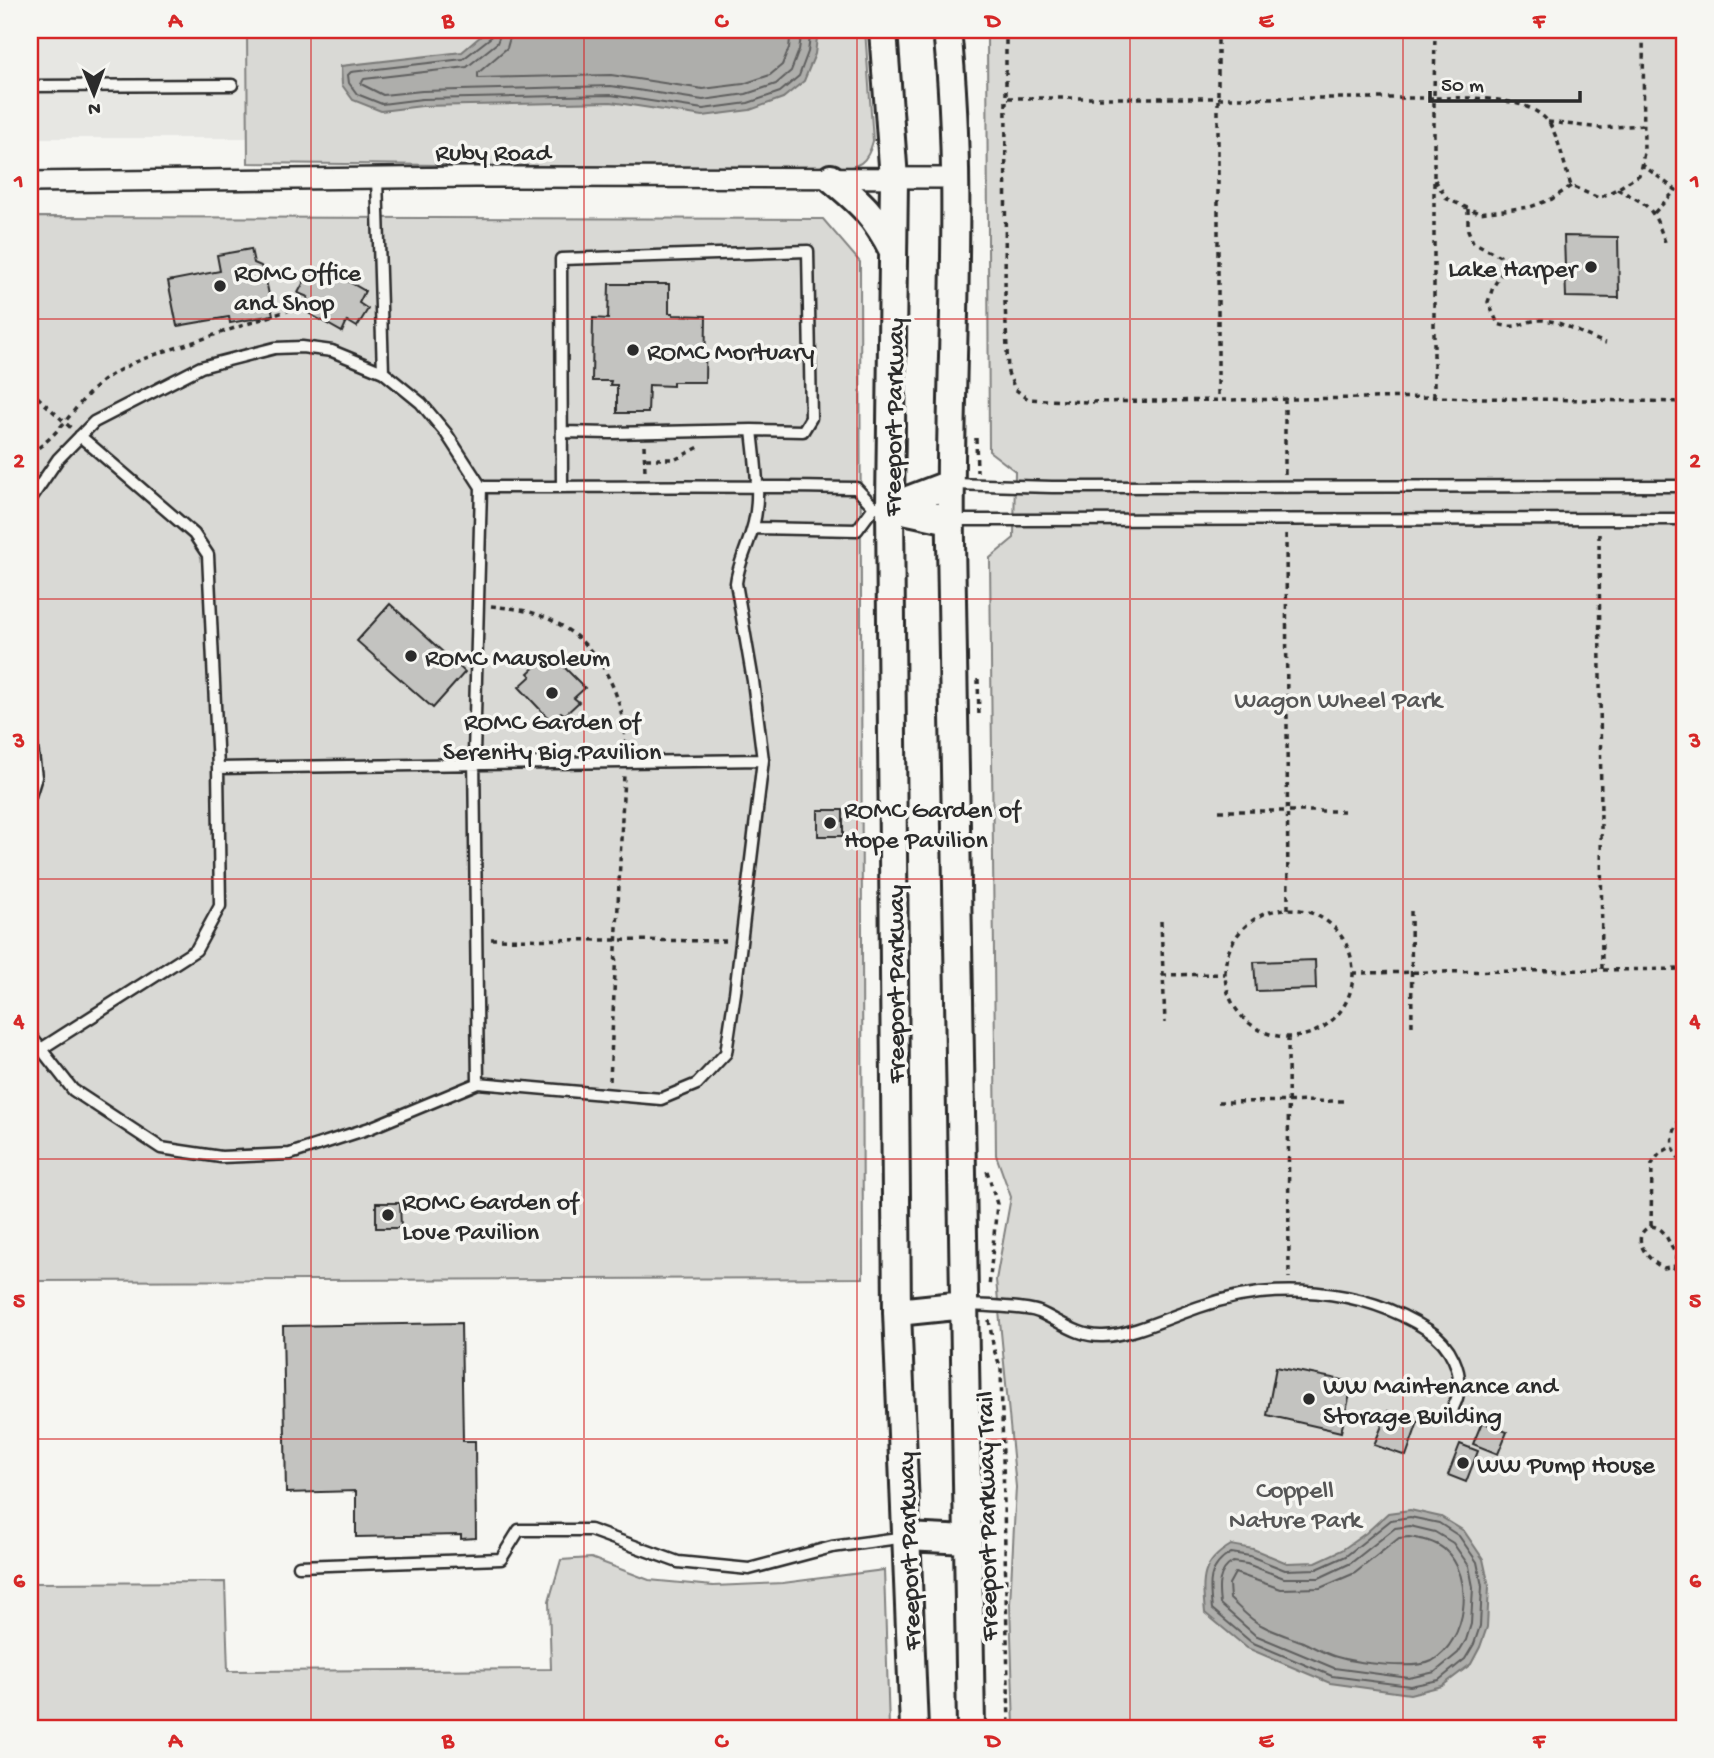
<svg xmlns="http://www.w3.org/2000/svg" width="1714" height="1758" font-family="'Gochi Hand',sans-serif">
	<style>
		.built { fill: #e7e7e3 }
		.green { fill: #d9d9d5; stroke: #828280; stroke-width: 2 }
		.water { fill: #aeaeab; stroke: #7a7a78; stroke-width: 2 }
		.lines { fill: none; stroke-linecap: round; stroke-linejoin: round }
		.shore { stroke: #5f5f5e; stroke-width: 2 }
		.building { fill: #c3c3c0; stroke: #2b2b2b; stroke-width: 2 }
		.service-casing { stroke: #2b2b2b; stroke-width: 15 }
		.minor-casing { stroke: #2b2b2b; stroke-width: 24 }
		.secondary-casing { stroke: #2b2b2b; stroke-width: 32 }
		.path { stroke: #2b2b2b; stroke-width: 3.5; stroke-dasharray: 5 5; stroke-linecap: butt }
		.service { stroke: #f6f6f2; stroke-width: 10 }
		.minor { stroke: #f6f6f2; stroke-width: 19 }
		.secondary { stroke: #f6f6f2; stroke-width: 26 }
		.grid { fill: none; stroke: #d62828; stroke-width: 2; stroke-opacity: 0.55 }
		.poi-dot { fill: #2b2b2b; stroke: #f6f6f2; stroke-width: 2.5 }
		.labels { text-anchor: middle; stroke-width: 7; stroke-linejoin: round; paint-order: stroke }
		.street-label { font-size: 26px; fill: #2b2b2b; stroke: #f6f6f2 }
		.poi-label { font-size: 26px; fill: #2b2b2b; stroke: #f6f6f2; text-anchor: start }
		.park-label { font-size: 26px; fill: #565656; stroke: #f6f6f2 }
		.neatline { fill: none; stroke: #d62828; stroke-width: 2.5 }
		.grid-label { font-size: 23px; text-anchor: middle; font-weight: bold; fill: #d62828 }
	</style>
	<rect width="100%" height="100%" fill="#f6f6f2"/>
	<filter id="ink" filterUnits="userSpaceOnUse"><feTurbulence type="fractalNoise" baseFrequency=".0143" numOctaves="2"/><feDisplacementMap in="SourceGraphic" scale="14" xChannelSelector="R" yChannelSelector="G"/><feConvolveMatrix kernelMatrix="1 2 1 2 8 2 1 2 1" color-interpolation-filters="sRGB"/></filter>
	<g filter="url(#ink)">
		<path class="built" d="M30,30H247L249,138H30Z"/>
		<path class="green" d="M247,30H865L873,141C867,164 859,167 837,169L248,163Z
			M987,30H1684V1728H1014L1010,1604L1016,1487L996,1280L1011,1197L996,1155L990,558L1014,538L1015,471L989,451Z
			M30,217L823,219L860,262L863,1278L30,1281Z
			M591,1558L649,1580L713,1586L783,1583L884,1570L889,1728H30V1583L225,1582L228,1671L551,1669L549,1601L561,1560Z"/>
		<path class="water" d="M488,30H818L815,54L804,81L783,98L750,110L703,116L611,102L422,106L381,111L353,100L342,85L341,66L462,52Z
			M1410,1510L1441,1517L1464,1531L1483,1559L1489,1586L1487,1627L1480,1647L1471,1664L1442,1686L1410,1694L1330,1683L1247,1648L1205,1613C1202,1580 1200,1563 1231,1545L1253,1549L1287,1563L1316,1562L1342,1550L1366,1533L1388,1513Z"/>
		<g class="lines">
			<path class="shore" d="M493,30L490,38L463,59L351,72L348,75L349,83L357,94L382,104L422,99L611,95L703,109L748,103L780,92L799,76L808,52L811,30
				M502,30L497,43L467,67L364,79L361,84L383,95L422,91L611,86L703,100L746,94L776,84L791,71L799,50L802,30
				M512,30L507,48L478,73V78L611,75L703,89L743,84L770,75L782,65L789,48L791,30
				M1410,1517L1439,1523L1459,1536L1477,1562L1482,1586L1480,1626L1474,1644L1465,1659L1439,1680L1410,1686L1332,1676L1251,1642L1212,1609C1209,1584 1207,1567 1231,1553L1250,1556L1285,1570L1317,1569L1346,1556L1391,1520Z
				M1410,1526L1435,1532L1453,1543L1469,1566L1473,1587L1471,1624L1466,1640L1458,1653L1435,1672L1409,1678L1334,1668L1255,1635L1220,1604C1218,1588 1217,1571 1233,1562L1247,1564L1284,1578H1319L1351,1563L1395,1528Z
				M1409,1537C1422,1539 1434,1541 1444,1549C1476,1577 1467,1641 1432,1661C1415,1670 1356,1663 1337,1657C1325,1654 1314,1647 1303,1642C1290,1637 1276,1633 1263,1626C1251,1621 1240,1608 1230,1599L1229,1584L1235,1573L1281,1589L1320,1588L1355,1573L1399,1538Z"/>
		</g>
		<path class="building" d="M1564,236L1618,237L1619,298L1566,297Z
			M251,249L254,263L261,266L265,275L273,315L230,323L229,317L177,326L168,281L220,271L217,255Z
			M325,268L365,291L359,303L368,309L357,327L347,321L342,332L301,309L308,297L298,293L308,274L317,279Z
			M609,284H669V313H673V315L706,316L705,382H673V386L649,385L648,413H617V385H610L611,381H592L593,318L608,319Z
			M390,604L465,672L433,708L357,641Z
			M554,657L585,688L574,698L579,702L565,715L561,712L551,721L519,687L531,676L528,673L540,662L545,666Z
			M818,810H843V836H818Z
			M1315,960L1316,989L1256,991L1254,962Z
			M376,1203H400L401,1228H376Z
			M461,1323L463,1441H475L476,1538L461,1539V1535L356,1537V1491L286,1493L283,1326Z
			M1276,1367L1353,1382L1341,1432L1267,1415Z
			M1388,1411L1418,1422L1406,1456L1374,1445Z
			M1482,1422L1507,1432L1498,1454L1473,1444Z
			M1460,1444L1478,1451L1466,1482L1448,1475Z"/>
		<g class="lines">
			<g class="service-casing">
				<path id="service" d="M30,86L232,85
					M377,178L383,372L421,403L446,433L481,487
					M562,432L611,433L752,430
					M953,484L1052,487L1684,486
					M562,487L561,259L808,251L811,418L803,431L752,430C755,461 762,499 752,530C747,549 738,564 736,583L753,681L763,760L735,993L726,1053L697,1084L661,1099L478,1083L474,755L481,487C606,487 732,485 856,488L874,507H890
					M30,500L58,459L94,422L201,367L275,348L302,347L332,351L383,372
					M951,520L1684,519
					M753,528L857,530L874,507
					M30,732L36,777L30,796
					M218,768L763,760
					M30,1035L73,1090L161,1148L221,1157L290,1154L370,1128L478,1083
					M41,1049L196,950L220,906L218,768L208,555L194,534L80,436
					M965,1305C984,1306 1023,1306 1039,1312C1060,1321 1078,1337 1103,1336C1130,1336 1172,1316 1199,1307C1273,1281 1362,1287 1428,1330C1450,1343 1465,1373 1457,1398C1455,1405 1451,1411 1448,1418
					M299,1566L501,1559L519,1530H590L678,1562L749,1569L832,1547L906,1537"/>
			</g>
			<g class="minor-casing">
				<path id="minor" d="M30,182L475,177L956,178"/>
			</g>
			<g class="secondary-casing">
				<path id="secondary" d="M883,30L894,179L890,507L897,1312L914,1728
					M947,30C965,200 948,371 951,542C958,937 965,1333 971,1728
					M831,178C861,203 875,215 893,251
					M890,507L950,484
					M890,507L950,520
					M897,1312L965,1305
					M906,1537L968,1540"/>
			</g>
			<path class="path" d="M1006,30V98
				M1218,30V400
				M1435,30L1434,98C1464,98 1529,94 1549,123C1559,138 1565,168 1571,186L1599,198L1617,189L1639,175L1644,153L1643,30
				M1548,122L1601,128L1643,125
				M1641,164L1676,190L1654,213
				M1435,180L1447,199L1479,213L1530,207L1552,199L1571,186
				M1617,189C1650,205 1653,208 1665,242
				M1468,209V230L1473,242L1500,256L1502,273L1493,287L1488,302L1498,324C1519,331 1523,320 1542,320C1564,321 1585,337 1606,343
				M30,390L71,428
				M1434,397V98H1006L1005,302L1008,373L1015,389L1028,399L1088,402L1434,397L1684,402
				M1285,399V474
				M976,438L977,472
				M644,445L645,472
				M30,453C59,437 74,405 99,384C126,361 164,352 197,341C228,330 259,320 290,310
				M646,459H676L699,447
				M1286,534L1288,910
				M1599,534L1602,969
				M491,606C507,608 524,609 539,615C595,635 626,692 625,749
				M978,679L979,717
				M1219,811H1348
				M1225 973a64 64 0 1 1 128 0a64 64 0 1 1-128 0Z
				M1411,911L1412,1029
				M1161,921L1165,1023
				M491,939L729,941
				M1353,973L1684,969
				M1162,975L1225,974
				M1288,1037L1289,1278
				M610,1081L624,774
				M1218,1102L1347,1101
				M1684,1110C1673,1133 1665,1143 1684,1165
				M987,1171L997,1204L989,1288
				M1651,1226C1668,1228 1667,1244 1677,1255L1676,1266L1664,1268C1649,1262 1627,1236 1651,1226Z
				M1651,1226L1652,1164L1660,1153L1673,1146
				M1673,1267L1684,1275
				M989,1320L994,1350L1001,1368L1009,1728
				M1673,1728L1684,1711"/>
			<use href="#service" class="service"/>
			<use href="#minor" class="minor"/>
			<use href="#secondary" class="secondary"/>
		</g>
	</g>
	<path class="grid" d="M311,30V1728M584,30V1728M857,30V1728M1130,30V1728M1403,30V1728M30,319H1684M30,599H1684M30,879H1684M30,1159H1684M30,1439H1684"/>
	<g class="poi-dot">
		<circle cx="1591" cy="267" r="7"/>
		<circle cx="220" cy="286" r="7"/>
		<circle cx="633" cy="350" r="7"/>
		<circle cx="411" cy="656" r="7"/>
		<circle cx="552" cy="693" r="7"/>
		<circle cx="830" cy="823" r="7"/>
		<circle cx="388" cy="1215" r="7"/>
		<circle cx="1309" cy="1399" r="7"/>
		<circle cx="1463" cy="1463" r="7"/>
	</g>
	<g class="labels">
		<g class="street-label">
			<text x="493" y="160">Ruby Road</text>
			<text transform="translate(892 417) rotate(-89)" y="9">Freeport Parkway</text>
			<text transform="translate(894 984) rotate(-90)" y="9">Freeport Parkway</text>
			<text transform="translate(985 1516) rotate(-91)" y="9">Freeport Parkway Trail</text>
			<text transform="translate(907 1551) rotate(-92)" y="9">Freeport Parkway</text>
		</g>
		<g class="poi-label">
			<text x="1577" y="276" text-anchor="end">Lake Harper</text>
			<text x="234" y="280">ROMC Office<tspan x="234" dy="30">and Shop</tspan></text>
			<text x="647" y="359">ROMC Mortuary</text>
			<text x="425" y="665">ROMC Mausoleum</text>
			<text x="552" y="729" text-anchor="middle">ROMC Garden of<tspan x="552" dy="30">Serenity Big Pavilion</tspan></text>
			<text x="844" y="817">ROMC Garden of<tspan x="844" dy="30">Hope Pavilion</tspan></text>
			<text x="402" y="1209">ROMC Garden of<tspan x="402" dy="30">Love Pavilion</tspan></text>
			<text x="1323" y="1393">WW Maintenance and<tspan x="1323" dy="30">Storage Building</tspan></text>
			<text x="1477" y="1472">WW Pump House</text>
		</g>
		<g class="park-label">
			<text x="1338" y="707">Wagon Wheel Park</text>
			<text x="1295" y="1497">Coppell<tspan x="1295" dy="30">Nature Park</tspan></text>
		</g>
	</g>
	<rect width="1714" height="1758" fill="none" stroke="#f6f6f2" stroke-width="77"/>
	<g transform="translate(94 94) rotate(179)" stroke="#f6f6f2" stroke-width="5" paint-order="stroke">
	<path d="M0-5L12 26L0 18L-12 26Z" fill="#2b2b2b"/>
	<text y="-10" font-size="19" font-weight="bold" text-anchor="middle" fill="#2b2b2b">N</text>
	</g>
	<path d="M1430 91v10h150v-10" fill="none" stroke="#2b2b2b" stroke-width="3.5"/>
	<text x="1441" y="91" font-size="21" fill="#2b2b2b" stroke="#f6f6f2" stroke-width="5" paint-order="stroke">50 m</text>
	<rect x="38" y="38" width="1638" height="1682" class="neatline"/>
	<g class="grid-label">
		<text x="175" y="27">A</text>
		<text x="448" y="27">B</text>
		<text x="721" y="27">C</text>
		<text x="993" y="27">D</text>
		<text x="1266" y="27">E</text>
		<text x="1539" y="27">F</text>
		<text x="19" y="187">1</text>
		<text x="1695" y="187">1</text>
		<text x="19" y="467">2</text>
		<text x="1695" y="467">2</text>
		<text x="19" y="747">3</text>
		<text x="1695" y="747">3</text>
		<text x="19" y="1027">4</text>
		<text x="1695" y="1027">4</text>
		<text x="19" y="1307">5</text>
		<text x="1695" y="1307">5</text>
		<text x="19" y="1587">6</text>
		<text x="1695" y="1587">6</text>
		<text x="175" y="1747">A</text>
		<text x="448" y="1747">B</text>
		<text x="721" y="1747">C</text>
		<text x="993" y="1747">D</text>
		<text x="1266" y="1747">E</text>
		<text x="1539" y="1747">F</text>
	</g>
</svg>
